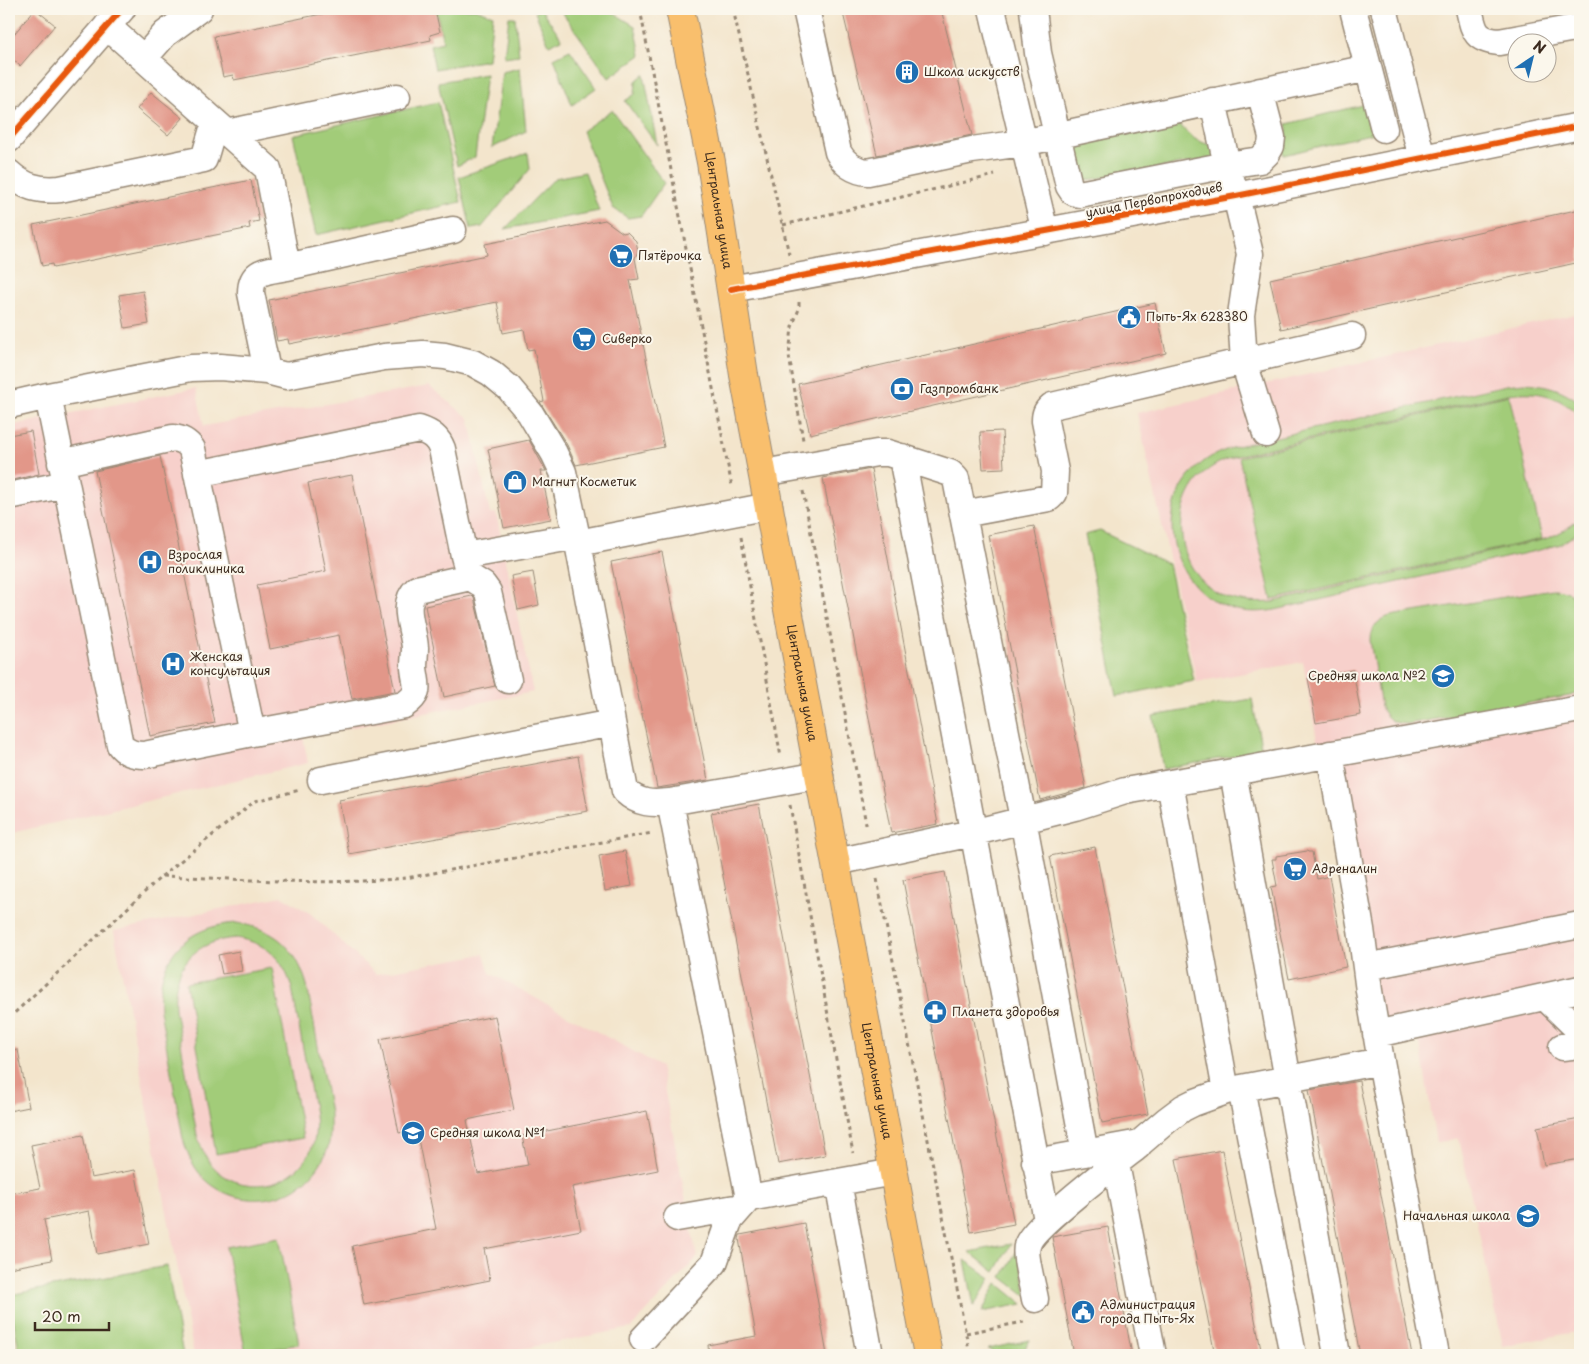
<svg xmlns="http://www.w3.org/2000/svg" width="1589" height="1364" font-family="'Playpen Sans',sans-serif">
	<style>
		.built { fill: #f7d0cb }
		.green { fill: #a2cc79; stroke: #6e7b4c; fill-rule: evenodd }
		.building { fill: #e29789 }
		.lines { fill: none; stroke-linecap: round; stroke-linejoin: round }
		.minor-casing { stroke: #978875; stroke-width: 29 }
		.major-casing { stroke: #978875; stroke-width: 30 }
		.path { stroke: #978875; stroke-width: 3; stroke-dasharray: 4 4; stroke-linecap: butt }
		.minor { stroke: #fff; stroke-width: 26 }
		.major { stroke: #f9bf6d; stroke-width: 28 }
		.cycleway-casing { stroke: #fbf7ec; stroke-width: 9 }
		.cycleway { stroke: #e8590c; stroke-width: 6 }
		.labels { text-anchor: middle; stroke-width: 4; stroke-linejoin: round; paint-order: stroke }
		.poi-label { font-size: 12px; fill: #3b2a1e; stroke: #fbf7ec; text-anchor: start }
		.street-label { font-size: 12px; fill: #3b2a1e; stroke: #fbf7ec }
	</style>
	<rect width="100%" height="100%" fill="#fbf7ec"/>
	<filter id="ink" filterUnits="userSpaceOnUse"><feTurbulence type="fractalNoise" baseFrequency=".02" numOctaves="2"/><feDisplacementMap in="SourceGraphic" scale="10" xChannelSelector="R" yChannelSelector="G"/><feConvolveMatrix kernelMatrix="1 2 1 2 8 2 1 2 1" color-interpolation-filters="sRGB"/></filter>
	<filter id="wash" filterUnits="userSpaceOnUse"><feTurbulence type="fractalNoise" baseFrequency=".0096" numOctaves="4" result="noise"/><feDisplacementMap in="SourceGraphic" scale="20" xChannelSelector="R" yChannelSelector="G"/><feGaussianBlur stdDeviation="1.12" result="paint"/><feColorMatrix in="noise" values="0 0 0 0 0 0 0 0 0 0 0 0 0 0 0 0 0 1.4 0 .05"/><feComposite in="paint" operator="in"/></filter>
	<g filter="url(#wash)">
		<rect width="100%" height="100%" fill="#f3e5cc"/>
		<path class="built" d="M1580,313V1331L1503,1346L1459,1138L1436,1143L1419,1036L1367,1047L1348,942L1353,940L1303,662L1197,682L1137,413Z
			M429,386L469,418L490,514L496,513L533,692L303,737L308,763L12,833L9,814V426L196,388L204,426Z
			M282,896L311,914L376,974L484,954L490,973L660,1066L697,1258L631,1328L489,1355H194L114,931Z"/>
		<path class="green" d="M436,9H475L493,15L488,60L435,69L430,45L443,42Z
			M541,9L562,39L549,45L535,12Z
			M560,9H607L635,26L641,55L609,78Z
			M509,17H515L519,55L504,57Z
			M570,50L596,88L572,105L554,58Z
			M520,68L526,131L492,148L502,72Z
			M486,74L475,157L457,166L438,82Z
			M644,74L657,145L625,101L635,94L636,81Z
			M438,102L461,202L316,235L293,135Z
			M1370,103L1378,132L1284,155L1280,144L1287,131V124Z
			M612,110L664,183L641,216L628,218L613,208L582,131Z
			M1177,120C1186,134 1195,142 1212,145L1216,158L1082,181L1072,140Z
			M528,153L530,169L482,227L471,229L459,177Z
			M585,172L599,211L505,229L555,178Z
			M1524,383C1545,384 1564,389 1580,403V416C1558,395 1539,390 1508,394L1240,455C1230,458 1221,461 1212,467C1165,500 1174,578 1228,598C1244,603 1258,603 1273,602L1542,540C1557,535 1568,529 1580,518V531L1561,544L1544,549L1275,610C1257,613 1239,613 1222,605C1165,579 1153,498 1206,460C1216,453 1226,450 1237,446L1506,385Z
			M1509,395L1542,539L1272,600L1239,457Z
			M1100,531L1168,564L1194,681L1117,696L1085,535Z
			M1553,589C1561,589 1569,591 1574,598C1585,612 1580,672 1580,692L1570,696L1407,724C1394,724 1386,719 1381,707L1370,640C1370,628 1378,620 1390,616Z
			M1252,699L1262,751L1163,769L1153,716Z
			M237,923C275,929 296,947 307,985L330,1113C330,1124 331,1136 328,1147C312,1197 248,1217 207,1181C194,1170 188,1155 183,1139L160,1010C156,958 185,926 237,923ZM236,938C267,943 283,958 292,988L315,1114C316,1124 316,1132 314,1141C301,1189 236,1201 208,1160C203,1152 200,1144 197,1135L175,1009C172,966 194,941 236,938Z
			M272,968L303,1138L216,1154L186,983Z
			M279,1237L299,1344L246,1354L226,1247Z
			M1011,1244L995,1272L969,1252Z
			M1018,1249L1027,1296L1002,1277Z
			M965,1260L991,1278L974,1306Z
			M167,1266L183,1355H20L9,1295Z
			M997,1283L1023,1304L982,1312Z
			M1030,1340L1021,1355H996L988,1349Z"/>
		<g id="blocks">
			<path class="building" d="M35,9L55,25L20,66L9,56V40Z
				M346,9H435L440,32L430,35L431,40L378,51L234,80L233,75L223,77L214,36Z
				M842,9H941L972,135L877,155Z
				M151,92L183,118L168,135L137,109Z
				M251,180L259,221L249,223L250,228L53,268L52,264L42,266L33,225Z
				M1580,209V262L1281,329L1270,279Z
				M605,220L623,233L627,232L636,241L638,251L635,258L639,279L630,280L664,447L576,465L567,445L540,402L544,401L534,349L528,350L524,329L503,333L497,302L289,344L288,339L277,341L269,300L487,255L485,244Z
				M143,291L149,324L125,328L119,295Z
				M1155,303L1166,353L810,434L798,384Z
				M31,431L39,474L9,481V435Z
				M1002,431L1004,468L983,469L980,432Z
				M529,440L546,471H541L551,519L504,528L488,449Z
				M160,456L215,723L150,736L95,471Z
				M871,469L938,824L891,833L823,478Z
				M352,475L395,691L352,699L339,635L270,649L257,585L326,571L308,483Z
				M1034,526L1086,788L1040,800L988,535Z
				M662,552L708,780L657,788L611,562Z
				M533,572L539,605L518,610L511,576Z
				M472,596L474,598L495,686L444,697L425,606Z
				M1353,670L1361,715L1316,723L1308,678Z
				M578,756L588,811L349,854L339,800Z
				M759,804L825,1155L778,1164L711,813Z
				M1095,847L1148,1114L1102,1123L1050,856Z
				M625,851L632,886L605,891L599,856Z
				M1307,851L1308,852H1312L1317,879L1329,876L1346,967L1289,979L1271,887L1277,886L1272,859H1276V856Z
				M945,872L1014,1224L971,1232L903,880Z
				M239,951L242,971L222,974L218,955Z
				M495,1016L514,1110L467,1120L478,1174L528,1165L522,1136L647,1111L658,1170L572,1187L581,1230L484,1249L490,1280L364,1305L352,1246L436,1229L416,1129L399,1133L380,1039Z
				M18,1050L29,1107L9,1111V1051Z
				M1359,1081L1412,1355H1360L1309,1090Z
				M1580,1119V1159L1544,1165L1537,1127Z
				M83,1135L91,1178L135,1170L149,1244L97,1254L89,1211L44,1220L52,1260L9,1268V1194L40,1188L31,1145Z
				M1222,1150L1262,1355H1215L1176,1159Z
				M804,1223L827,1355H709L708,1345L756,1336L739,1239L740,1235Z
				M1108,1227L1132,1355H1074L1052,1237Z"/>
		</g>
	</g>
	<g filter="url(#ink)">
		<use href="#blocks" fill-opacity="0" stroke="#978875" stroke-width="1"/>
		<g class="lines">
			<g class="minor-casing">
				<path id="minor" d="M806,9L838,152C845,165 855,171 868,172L972,150L1023,143L1368,68
					M992,9L1045,232
					M1033,9L1038,53L1069,186L1073,192L1079,194L1227,165L1260,160L1267,153L1271,146L1272,137L1260,91
					M1353,9L1384,129
					M1384,9L1422,158
					M1469,9C1474,30 1474,40 1499,42L1580,27
					M107,26L268,169L287,267C268,271 251,269 251,293L267,371
					M144,58L165,34L199,9
					M1213,101L1227,165L1236,196L1250,254L1241,315L1244,362L1266,434
					M227,133L397,97
					M9,139L122,9
					M9,173C24,187 39,191 60,189L204,159L215,122
					M287,267L453,230
					M731,289L1236,196L1580,126
					M48,396L120,745C126,753 134,755 144,755L252,733L404,705C422,693 416,686 414,668C414,661 415,654 415,648C414,628 400,605 417,589L470,577
					M9,405L48,396L191,368L220,367L267,371L286,376L384,357L423,354L445,356L473,363L491,373L509,388L530,413L554,453L563,472L578,543L625,791C639,804 652,804 670,802L820,775
					M902,457L1047,1220
					M61,463L173,438C182,439 187,442 192,449L252,733
					M763,473L877,453H888L950,473L956,479L1023,819L1085,1153
					M197,474L419,429C431,433 438,438 442,449L464,556L470,577L483,585L488,592L508,680
					M9,496L66,484
					M963,514L1049,498L1054,493L1055,471L1045,421C1045,414 1046,411 1052,406L1352,336
					M578,543L769,506
					M464,556L577,536
					M1330,754L1361,929L1369,991L1381,1061
					M321,780L612,723
					M1170,783L1226,1091
					M670,802L749,1198L894,1172
					M836,862L972,833L1075,807L1125,791L1233,772
					M1366,967L1580,925
					M1545,997L1580,1031
					M1376,1034L1580,989
					M1562,1047L1580,1045
					M1241,1088L1293,1355
					M1035,1162L1140,1143L1167,1120L1183,1108L1193,1103L1226,1091L1381,1061L1436,1355
					M1116,1164L1153,1355
					M838,1182L870,1355
					M677,1218L741,1207
					M1035,1299C1033,1287 1024,1256 1027,1246C1030,1228 1119,1161 1138,1146
					M643,1339L714,1263L729,1221L749,1198
					M1337,1355L1233,772L1580,709"/>
			</g>
			<g class="major-casing">
				<g id="major">
					<path id="s1" d="M680,9L711,162L744,375L928,1355"/>
				</g>
			</g>
			<path class="path" d="M640,9L732,487
				M733,9L789,254
				M783,225L995,175
				M799,302V309L792,327L789,356L803,440
				M803,491L867,829
				M741,537L781,757
				M790,805L853,1153
				M162,876C243,879 325,886 406,878L652,833
				M877,879L970,1355
				M9,1018L162,876L255,801L300,790
				M966,1333L1024,1322"/>
			<use href="#minor" class="minor"/>
			<use href="#major" class="major"/>
			<g class="cycleway-casing">
				<path id="cycleway" d="M9,139L122,9
					M731,289L1236,196L1580,126"/>
			</g>
			<use href="#cycleway" class="cycleway"/>
		</g>
	</g>
	<defs>
		<g id="building-disc" transform="scale(1.25)"><circle r="9.5" fill="#1f6fb2" stroke="#fbf7ec"/><path d="M-4-6H4V6H1V3H-1V6H-4ZM-2.5-4.3h1.7v1.8h-1.7ZM.8-4.3h1.7v1.8H.8ZM-2.5-1h1.7V.8h-1.7ZM.8-1h1.7V.8H.8Z" fill="#fff"/></g>
		<g id="supermarket-disc" transform="scale(1.25)"><circle r="9.5" fill="#1f6fb2" stroke="#fbf7ec"/><path d="M-6-5.5h2.5l.6 2H6L4.5 2H-2.5L-4.4-4H-6ZM-1.5 3.2a1.3 1.3 0 1 0 .1 0ZM3 3.2a1.3 1.3 0 1 0 .1 0Z" fill="#fff"/></g>
		<g id="civic-disc" transform="scale(1.25)"><circle r="9.5" fill="#1f6fb2" stroke="#fbf7ec"/><path d="M-.6-6.5H3V-4.5H.6V-3L4-1V1h2V6H-6V1h2V-1L-.6-3ZM-1.2 2.5V6h2.4V2.5Z" fill="#fff"/></g>
		<g id="bank-disc" transform="scale(1.25)"><circle r="9.5" fill="#1f6fb2" stroke="#fbf7ec"/><path d="M-6-4H6V4H-6ZM0-2.3a2.3 2.3 0 1 0 0 4.6a2.3 2.3 0 1 0 0-4.6Z" fill="#fff"/></g>
		<g id="shop-disc" transform="scale(1.25)"><circle r="9.5" fill="#1f6fb2" stroke="#fbf7ec"/><path d="M-5-2.5h2.3a2.7 3.5 0 0 1 5.4 0H5L5.5 6h-11ZM-1.5-2.5h3a1.5 2.3 0 0 0-3 0Z" fill="#fff"/></g>
		<g id="hospital-disc" transform="scale(1.25)"><circle r="9.5" fill="#1f6fb2" stroke="#fbf7ec"/><path d="M-5-5h3v3.5h4V-5h3V5h-3V1.5h-4V5h-3Z" fill="#fff"/></g>
		<g id="school-disc" transform="scale(1.25)"><circle r="9.5" fill="#1f6fb2" stroke="#fbf7ec"/><path d="M0-5L7-2L0 1L-7-2ZM-4 1L0 2.5L4 1V4Q0 6-4 4Z" fill="#fff"/></g>
		<g id="pharmacy-disc" transform="scale(1.25)"><circle r="9.5" fill="#1f6fb2" stroke="#fbf7ec"/><path d="M-2-6h4v4h4v4h-4v4h-4v-4h-4v-4h4Z" fill="#fff"/></g>
	</defs>
	<g fill-rule="evenodd">
		<use href="#building-disc" x="907" y="72"/>
		<use href="#supermarket-disc" x="621" y="256"/>
		<use href="#civic-disc" x="1129" y="317"/>
		<use href="#supermarket-disc" x="584" y="339"/>
		<use href="#bank-disc" x="902" y="389"/>
		<use href="#shop-disc" x="515" y="482"/>
		<use href="#hospital-disc" x="150" y="562"/>
		<use href="#hospital-disc" x="173" y="664"/>
		<use href="#school-disc" x="1443" y="676"/>
		<use href="#supermarket-disc" x="1295" y="869"/>
		<use href="#pharmacy-disc" x="935" y="1012"/>
		<use href="#school-disc" x="413" y="1133"/>
		<use href="#school-disc" x="1528" y="1216"/>
		<use href="#civic-disc" x="1083" y="1312"/>
	</g>
	<g class="labels">
		<g class="poi-label">
			<text x="924" y="76">Школа искусств</text>
			<text x="638" y="260">Пятёрочка</text>
			<text x="1146" y="321">Пыть-Ях 628380</text>
			<text x="602" y="343">Сиверко</text>
			<text x="920" y="393">Газпромбанк</text>
			<text x="532" y="486">Магнит Косметик</text>
			<text x="168" y="559">Взрослая<tspan x="168" dy="14">поликлиника</tspan></text>
			<text x="190" y="661">Женская<tspan x="190" dy="14">консультация</tspan></text>
			<text x="1426" y="680" text-anchor="end">Средняя школа №2</text>
			<text x="1312" y="873">Адреналин</text>
			<text x="952" y="1016">Планета здоровья</text>
			<text x="430" y="1137">Средняя школа №1</text>
			<text x="1510" y="1220" text-anchor="end">Начальная школа</text>
			<text x="1100" y="1309">Администрация<tspan x="1100" dy="14">города Пыть-Ях</tspan></text>
		</g>
		<g class="street-label">
			<text transform="translate(1154 200) rotate(-11)" y="4">улица Первопроходцев</text>
			<text dy="4" stroke="none"><textPath href="#s1" startOffset="205">Центральная улица</textPath></text>
			<text dy="4" stroke="none"><textPath href="#s1" startOffset="685">Центральная улица</textPath></text>
			<text dy="4" stroke="none"><textPath href="#s1" startOffset="1090">Центральная улица</textPath></text>
		</g>
	</g>
	<rect width="1589" height="1364" fill="none" stroke="#fbf7ec" stroke-width="30"/>
	<g transform="translate(1532 58) rotate(35)"><circle r="24" fill="#fbf7ec" stroke="#aea59a"/>
	<path d="M0-4L9 19L0 12L-9 19Z" fill="#1f6fb2"/>
	<text y="-8" font-size="14" font-weight="bold" text-anchor="middle" fill="#3b2a1e">N</text>
	</g>
	<path d="M35 1322v8h74v-8" fill="none" stroke="#3b2a1e" stroke-width="2.5"/>
	<text x="42" y="1322" font-size="15" fill="#3b2a1e" stroke="#fbf7ec" stroke-width="4" paint-order="stroke">20 m</text>
</svg>
